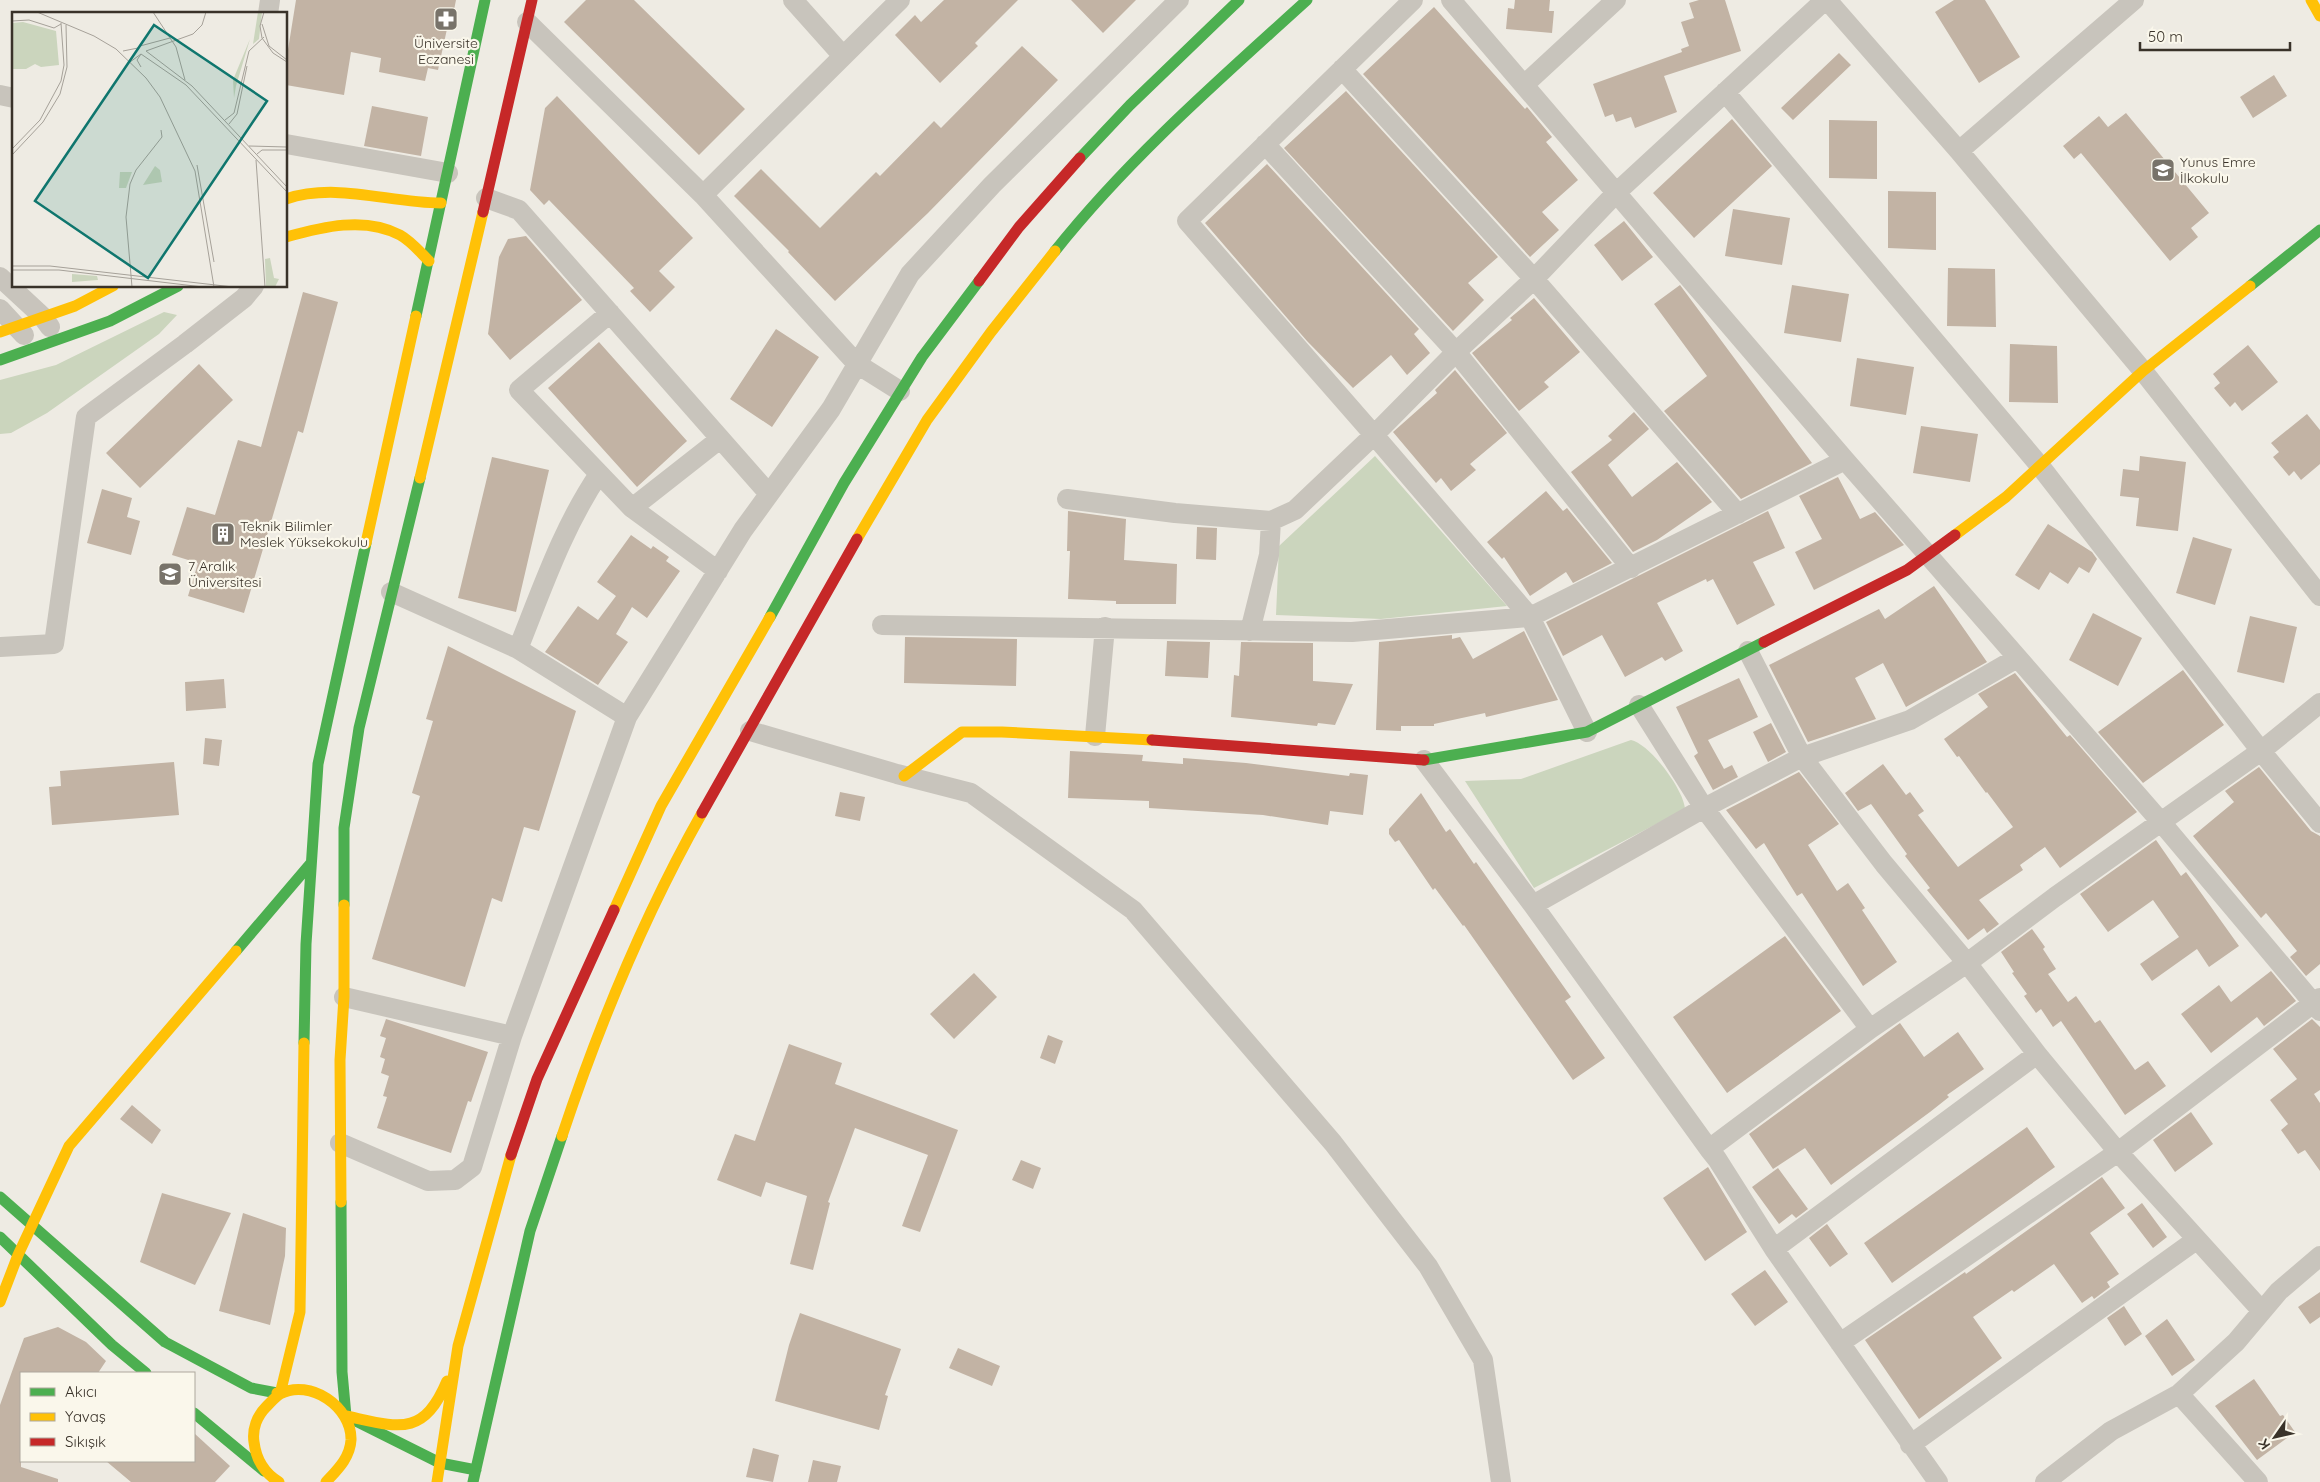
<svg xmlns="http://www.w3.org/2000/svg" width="2320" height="1482" font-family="Quicksand,sans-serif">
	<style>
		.green { fill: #cbd5bd }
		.building { fill: #c2b3a4 }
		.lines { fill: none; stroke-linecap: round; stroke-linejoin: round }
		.street { stroke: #c8c4bc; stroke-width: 20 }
		.fast { stroke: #4caf50; stroke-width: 11 }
		.slow { stroke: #ffc107; stroke-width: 11 }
		.jam { stroke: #c62828; stroke-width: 11 }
		.labels { text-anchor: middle; stroke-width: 4.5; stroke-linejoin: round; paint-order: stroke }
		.poi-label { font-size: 14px; fill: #393229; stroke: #faf7eb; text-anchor: start }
		.inset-road { fill: none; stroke: #a6a199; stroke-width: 1 }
		.view { fill: #0f766e; fill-opacity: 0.15; stroke: #0f766e; stroke-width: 2.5 }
		.inset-edge { fill: none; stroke: #393229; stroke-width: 2.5 }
	</style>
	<rect width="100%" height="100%" fill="#eeebe3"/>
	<path class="green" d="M164,312L177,315L159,334L47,413L11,433L0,434V380L56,365Z
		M1375,456L1507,606L1381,619L1276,615L1279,546Z
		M1631,740C1650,744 1684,790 1685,809L1534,888L1465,781L1521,779Z"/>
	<path class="building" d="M296,0H456L450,30L447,29L438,70L428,68L425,81L379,72L381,58L351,52L344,95L286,85V62Z
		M586,0H634L745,109L699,155L564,22Z
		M944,0H1018L975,43L978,46L940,83L895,35L915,15L921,22Z
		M1071,0H1136L1103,33Z
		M1515,0H1550L1549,11H1554L1552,33L1506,29L1508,8L1514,9Z
		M1699,0H1725L1741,51L1664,76L1677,112L1635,128L1631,117L1616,122L1613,114L1605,117L1593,84L1682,52L1681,49L1689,46L1681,22L1694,18L1689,3Z
		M1954,0H1985L2020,57L1979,83L1935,12Z
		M1434,7L1525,109L1527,107L1552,137L1546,142L1578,180L1542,212L1559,230L1530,257L1363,74Z
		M1022,46L1058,80L928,213L835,301L788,252L789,251L734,196L761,169L820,228L876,172L880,176L934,121L941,128Z
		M1839,53L1851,65L1793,120L1781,108Z
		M2274,75L2287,96L2253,118L2240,97Z
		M1346,91L1498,257L1468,283L1484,300L1453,331L1284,148Z
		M557,96L693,238L659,271L675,287L650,312L630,291L634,288L549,200L544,205L530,190L545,108Z
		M372,106L428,117L421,156L364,146Z
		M2126,113L2209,213L2191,228L2198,237L2170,261L2081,153L2074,159L2063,146L2099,116L2108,127Z
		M1732,119L1772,166L1694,238L1653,193Z
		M1829,120L1877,121V179L1829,178Z
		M1267,164L1419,329L1414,334L1430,353L1407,375L1391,355L1353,388L1307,341L1205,223Z
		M1888,191L1936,192V250L1888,248Z
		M1733,209L1790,218L1782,265L1725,256Z
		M1624,221L1653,257L1622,281L1594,245Z
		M526,236L582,300L510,360L488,334L499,257L508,239Z
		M1948,268L1995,269L1996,327L1947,326Z
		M1680,285L1812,463L1741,499L1664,411L1707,376L1654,304Z
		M1792,285L1849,294L1841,342L1784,333Z
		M303,292L338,302L303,433L298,431L244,613L188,596L198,563L172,555L187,507L215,515L238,440L261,447Z
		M1534,298L1580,352L1544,382L1549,387L1519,411L1472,353L1512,320L1510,318Z
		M776,329L819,357L772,427L730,399Z
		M599,342L687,441L637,487L548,388Z
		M2010,344L2057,346L2058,403L2009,402Z
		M2248,345L2278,382L2242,411L2235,402L2230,407L2214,388L2220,383L2213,374Z
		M1857,358L1914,367L1906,415L1850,406Z
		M199,364L233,400L140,488L106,453Z
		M1455,370L1507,433L1470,464L1476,470L1451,491L1441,478L1436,483L1393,432L1437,393L1435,390Z
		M1634,412L1649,429L1608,465L1632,497L1677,462L1712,502L1657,540L1633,552L1571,472L1612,440L1608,436Z
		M2307,414L2320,430V464L2301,480L2294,471L2289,476L2273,457L2279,452L2271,443Z
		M1921,426L1978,434L1970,482L1913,473Z
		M2140,456L2186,462L2178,531L2136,526L2139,498L2120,496L2123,469L2139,471Z
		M492,457L549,470L516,612L458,598Z
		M1838,477L1860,519L1875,512L1904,545L1814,590L1795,552L1822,539L1799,496Z
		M102,489L132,498L127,517L140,521L131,555L87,543Z
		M1546,491L1563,511L1567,508L1612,563L1573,583L1566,572L1530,596L1504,557L1502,559L1487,542Z
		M1068,511L1126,519L1124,560L1177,564L1176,604H1116V601L1068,599L1070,551H1067Z
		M1768,511L1785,548L1753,562L1775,605L1737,625L1713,579L1707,582L1706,579L1657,603L1683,651L1665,661L1662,657L1625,677L1602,635L1563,656L1546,622Z
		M2048,524L2092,552L2097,559L2089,573L2079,567L2068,584L2050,572L2039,590L2015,575Z
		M1197,527L1217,528L1216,560L1196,559Z
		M631,535L651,549L653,546L669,557L666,561L680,571L647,618L632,607L616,634L628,642L598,685L545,652L578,606L598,620L616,596L597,582Z
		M2193,537L2232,549L2215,605L2176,593Z
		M1934,586L1987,662L1906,707L1883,663L1855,678L1876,719L1808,742L1769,665L1879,609L1885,619Z
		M2093,613L2142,638L2118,686L2069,660Z
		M2250,616L2297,627L2284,683L2237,672Z
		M1524,631L1558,700L1486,717L1485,713L1434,724V726H1401V731L1376,730L1379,642L1452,635V639L1460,637L1473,659Z
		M905,637L1017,639L1016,686L904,683Z
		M1167,641L1210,642L1208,678L1165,676Z
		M1241,642L1313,643V681L1353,684L1335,725L1318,723L1317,726L1231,717L1234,675L1239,676Z
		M448,646L576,711L539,831L524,827L502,902L492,898L465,987L372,959L420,796L412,793L433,721L426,719Z
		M2183,670L2224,725L2143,783L2098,732Z
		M2015,673L2067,737L2070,735L2137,812L2060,868L2045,847L2020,865L2023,870L1979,900L1999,924L1987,933L1984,928L1968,940L1927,890L1930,888L1905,856L1907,854L1871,804L1858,811L1845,793L1883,764L1906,795L1910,792L1924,811L1918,815L1958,867L2013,827L1987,792L1986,793L1959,756L1957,757L1944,739L1988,707L1978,694Z
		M1739,678L1758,717L1708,740L1724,769L1732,765L1738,777L1713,790L1694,756L1698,753L1676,707Z
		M224,679L226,708L186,711L185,682Z
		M1771,723L1786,752L1768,762L1753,732Z
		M205,738L222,740L219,766L203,764Z
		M1070,751L1143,755L1142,761L1183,764V758L1246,763L1349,776L1350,773L1368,775L1363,815L1330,811L1328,825L1263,815L1149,808V801L1068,798Z
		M174,762L179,815L52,825L49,787L61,786L60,771Z
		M2259,767L2311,831L2320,836V964L2306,976L2290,957L2297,951L2266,913L2261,918L2193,836L2234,802L2225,791Z
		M1799,772L1839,824L1808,845L1837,891L1848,883L1865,908L1862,910L1897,962L1863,986L1802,893L1797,896L1764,843L1756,849L1726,810Z
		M840,792L865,797L860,821L835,816Z
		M1421,793L1446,832L1450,829L1474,864L1476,862L1571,997L1565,1001L1605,1058L1573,1080L1464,925L1463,926L1435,888L1433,890L1399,840L1395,842L1389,834V829Z
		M2156,840L2181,876L2186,872L2239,946L2209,967L2197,949L2152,981L2140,964L2179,937L2153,900L2108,932L2080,894Z
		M2032,929L2045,947L2043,949L2056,969L2048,974L2068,1002L2076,996L2095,1023L2100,1020L2135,1070L2148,1061L2166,1086L2125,1115L2061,1021L2053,1027L2041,1009L2036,1013L2024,996L2027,994L2012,973L2014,972L2001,952Z
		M1785,936L1841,1011L1727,1093L1673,1017Z
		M2271,971L2296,1001L2264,1026L2257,1017L2211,1053L2181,1014L2219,985L2231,1002Z
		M974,973L997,997L954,1039L930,1014Z
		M386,1019L488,1052L471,1102L468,1101L451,1153L377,1128L387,1097L383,1096L389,1076L381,1073L385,1059L380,1057L386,1038L380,1036Z
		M2312,1019L2320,1027V1090L2314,1094L2320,1103V1171L2305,1150L2298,1154L2281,1130L2288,1124L2270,1100L2297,1079L2273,1049Z
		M1900,1023L1924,1057L1958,1032L1984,1069L1947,1095L1949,1097L1930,1112L1831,1185L1805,1148L1773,1169L1749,1134Z
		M1048,1035L1063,1041L1055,1064L1040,1058Z
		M789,1044L842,1063L835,1084L958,1130L920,1232L902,1226L928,1155L855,1128L828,1202L830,1203L813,1270L790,1264L807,1196L766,1182L761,1197L717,1180L735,1134L755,1141Z
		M132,1105L161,1130L152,1144L120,1119Z
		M2191,1112L2213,1144L2175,1172L2153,1140Z
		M2027,1127L2055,1167L1892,1283L1864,1243Z
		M1021,1160L1041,1168L1033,1189L1012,1180Z
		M1708,1167L1747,1232L1705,1261L1663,1198Z
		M1778,1168L1808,1209L1796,1218L1792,1214L1779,1224L1752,1187Z
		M2102,1177L2125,1208L2090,1233L2119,1274L2107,1282L2110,1287L2094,1299L2092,1296L2082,1303L2054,1264L2014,1292L2012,1290L1973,1317L2002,1358L1919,1419L1865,1340L1965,1272L1966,1274Z
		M162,1193L231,1213L195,1285L140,1262Z
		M2142,1203L2167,1237L2153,1248L2127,1214Z
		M243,1213L286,1228L285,1256L270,1325L219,1311Z
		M1827,1224L1848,1254L1830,1267L1809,1238Z
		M1765,1270L1788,1302L1755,1326L1731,1294Z
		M2320,1292V1317L2310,1324L2298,1307Z
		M2124,1306L2142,1334L2125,1346L2107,1318Z
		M800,1313L901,1349L885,1395L888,1396L879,1430L775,1401L789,1345Z
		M2167,1319L2195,1360L2172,1376L2145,1336Z
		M58,1327L86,1342L106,1361L98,1373H21V1467L58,1479V1482H0V1405L24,1338Z
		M958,1348L1000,1366L992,1386L949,1368Z
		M2254,1379L2280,1416L2283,1415L2295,1432L2257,1460L2215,1406Z
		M194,1433L230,1466L215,1482H131L106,1461H194Z
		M753,1448L779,1455L773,1482L746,1477Z
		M813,1460L841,1466L837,1482H808Z"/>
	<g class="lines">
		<path class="street" d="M793,0L843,56
			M1413,0L1187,221L1374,435L1530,617L1587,732
			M1451,0L1845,460L2161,822L2320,1011
			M1827,0L1959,151L2143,371L2320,596
			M268,14L270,0
			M527,22L703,195L857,364L900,391
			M1342,69L1534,279L1738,514
			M1524,85L1616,0
			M1725,92L2040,466L2261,751L2320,823
			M0,95L14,98
			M286,144L448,173
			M1265,144L1456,352L1631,568
			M1959,151L2134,0
			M703,195L900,0
			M486,198L519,210L769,494
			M0,277L42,316L50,327
			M0,309L24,335
			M610,313L519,390L632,508L718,571
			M1067,499L1175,513L1271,521L1295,510L1374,435L1456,352L1534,279L1617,192L1825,0
			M632,508L720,439
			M391,592L518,649L627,717
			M882,625L1352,632L1530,617L1845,460
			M1250,631L1269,555L1271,521
			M0,647L54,644L86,417L185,344L244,298L254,286
			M518,649C542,589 563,527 599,474
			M1748,651L1802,757L1884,864L1967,963L2037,1054L2118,1152L2261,1310
			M1639,705L1704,808L1870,1029
			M750,731L897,774L971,793L1133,910L1333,1143L1428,1266L1483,1360L1501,1482
			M1095,736L1105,627
			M1424,760L1533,905L1709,1149L1870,1029L1967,963L2055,897L2261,751L2320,703
			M1533,905L1704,808L1802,757L1910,720L2017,658
			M344,997L512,1036
			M340,1143L428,1181L455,1180L472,1167L512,1036L627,717L743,530L831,409L910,274L992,185L1179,0
			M1709,1149L1717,1159L1774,1249L1938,1482
			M1774,1249L2037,1054
			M1840,1343L2118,1152L2320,998
			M2179,1394L2236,1342L2279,1291L2320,1256
			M1910,1445L2196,1240
			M2045,1482L2111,1431L2179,1394L2258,1482"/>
		<path class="fast" d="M1080,158L1130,105L1239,0
			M1055,251C1129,158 1220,79 1307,0
			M2250,286L2320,230
			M416,316L485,0
			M0,360L110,321L178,286
			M770,617L844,483L922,357L979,281
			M1424,760L1587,732L1764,642
			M344,905V828L359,728L420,478
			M236,951L311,863
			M304,1043L306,944L318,764L366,543
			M0,1197L165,1342L251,1388L277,1393
			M341,1202L342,1372L346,1416L440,1463L476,1470
			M0,1237L112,1345L146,1373
			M194,1413L264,1471
			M473,1482L530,1231L562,1136"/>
		<path class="slow" d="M2311,0L2320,16
			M286,199C337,182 389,203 441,203
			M286,237C322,227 365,216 400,235C411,241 420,252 429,261
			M0,332L75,306L113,286
			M420,478L483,212
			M1955,535L2006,497L2143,371L2250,286
			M857,539L927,420L991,332L1055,251
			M366,543L416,316
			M904,776L962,732H1002L1152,740
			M614,910L661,806L770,617
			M562,1136C599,1025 645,914 702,813
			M341,1202L340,1060L344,997V905
			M0,1302L18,1255L69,1146L236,951
			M277,1393L280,1394L300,1312L304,1043
			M346,1416C398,1427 423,1438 447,1381
			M279,1482C264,1473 256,1459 254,1442C252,1429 257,1416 266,1407C270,1403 275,1397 280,1394C310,1378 352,1407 351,1440C350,1458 337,1470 326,1482
			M437,1482L458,1346L511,1155"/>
		<path class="jam" d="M483,212L532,0
			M979,281L1019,227L1080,158
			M1764,642L1907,570L1955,535
			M1152,740L1424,760
			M702,813L857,539
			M511,1155L537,1079L614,910"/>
	</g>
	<defs>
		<g id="pharmacy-square" transform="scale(1.25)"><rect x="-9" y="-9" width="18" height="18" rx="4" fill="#78736a" stroke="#faf7eb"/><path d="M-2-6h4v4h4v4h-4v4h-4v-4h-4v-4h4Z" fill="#fff"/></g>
		<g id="school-square" transform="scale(1.25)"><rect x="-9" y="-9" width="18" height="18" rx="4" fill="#78736a" stroke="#faf7eb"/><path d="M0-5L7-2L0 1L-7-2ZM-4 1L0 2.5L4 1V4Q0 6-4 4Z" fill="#fff"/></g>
		<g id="building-square" transform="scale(1.25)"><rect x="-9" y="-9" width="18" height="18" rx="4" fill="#78736a" stroke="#faf7eb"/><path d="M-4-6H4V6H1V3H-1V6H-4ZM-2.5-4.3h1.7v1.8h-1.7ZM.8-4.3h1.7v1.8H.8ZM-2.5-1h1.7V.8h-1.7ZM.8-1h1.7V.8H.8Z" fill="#fff"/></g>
		<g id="university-square" transform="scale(1.25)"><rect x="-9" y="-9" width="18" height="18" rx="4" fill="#78736a" stroke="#faf7eb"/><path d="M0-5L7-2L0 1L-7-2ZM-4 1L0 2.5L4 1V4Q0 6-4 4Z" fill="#fff"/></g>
	</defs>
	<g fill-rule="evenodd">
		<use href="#pharmacy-square" x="446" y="19"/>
		<use href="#school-square" x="2163" y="170"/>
		<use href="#building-square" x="223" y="534"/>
		<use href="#university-square" x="170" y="574"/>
	</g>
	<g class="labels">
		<g class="poi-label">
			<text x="446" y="48" text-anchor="middle">Üniversite<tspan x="446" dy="16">Eczanesi</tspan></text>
			<text x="2180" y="167">Yunus Emre<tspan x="2180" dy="16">İlkokulu</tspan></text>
			<text x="240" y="531">Teknik Bilimler<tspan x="240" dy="16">Meslek Yüksekokulu</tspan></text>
			<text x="188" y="571">7 Aralık<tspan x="188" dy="16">Üniversitesi</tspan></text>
		</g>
	</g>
	<g transform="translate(12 12)">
		<rect width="275" height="275" fill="#eeebe3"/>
		<path d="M246,0H250L247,27L241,32ZM11,10L44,19L47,53L29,55L23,52L14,57H0V11ZM238,27L224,74L222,86L221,68ZM143,154L148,158L150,170L131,173ZM108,160H120L114,176H107ZM258,246L262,266L267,267L263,275L254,274L253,247ZM60,262L85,264L86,268L60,270Z" fill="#cbd5bd"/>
		<path class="inset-road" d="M25,0L82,24L104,37L134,66L148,85L183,159L202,275M141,0L164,35L173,68M194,0L190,13L181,22L134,39L180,74L275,175M252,0L248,14L250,26L261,41L275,50M0,9L17,8L42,16L49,12M250,12L257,34L275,48M128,34L158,26M111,39L126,36M118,50L129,42L174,73L275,180M129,55L125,48L129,42M213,108L222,101L237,39L252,25M217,112L225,102L235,54M237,134L275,135M0,137L28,108L49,69L52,53L49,11M245,142L250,138H275M0,143L31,110L48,82L55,55L54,13M244,148L253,275M185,153L202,250M0,254H38L221,275M0,258H47L191,275M120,275L114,205L118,172L124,158L150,125L149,118"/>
		<path class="view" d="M142,13L255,89L136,266L23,189Z"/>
		<rect width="275" height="275" class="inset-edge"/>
	</g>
	<rect x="20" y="1372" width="175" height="90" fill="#faf7eb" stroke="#ada89d"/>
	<rect x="30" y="1388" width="25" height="8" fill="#4caf50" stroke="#ada89d"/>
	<text x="65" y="1397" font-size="15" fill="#393229">Akıcı</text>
	<rect x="30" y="1413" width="25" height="8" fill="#ffc107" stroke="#ada89d"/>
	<text x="65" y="1422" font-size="15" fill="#393229">Yavaş</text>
	<rect x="30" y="1438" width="25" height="8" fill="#c62828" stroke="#ada89d"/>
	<text x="65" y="1447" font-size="15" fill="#393229">Sıkışık</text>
	<g transform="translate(2275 1437) rotate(236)" stroke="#faf7eb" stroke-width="4" paint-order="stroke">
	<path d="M0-4L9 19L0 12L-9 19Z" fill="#393229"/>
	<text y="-8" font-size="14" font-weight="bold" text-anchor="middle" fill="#393229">K</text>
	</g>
	<path d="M2140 42v8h150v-8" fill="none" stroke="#393229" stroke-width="2.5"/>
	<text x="2148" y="42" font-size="15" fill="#393229" stroke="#faf7eb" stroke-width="4" paint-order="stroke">50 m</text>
</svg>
